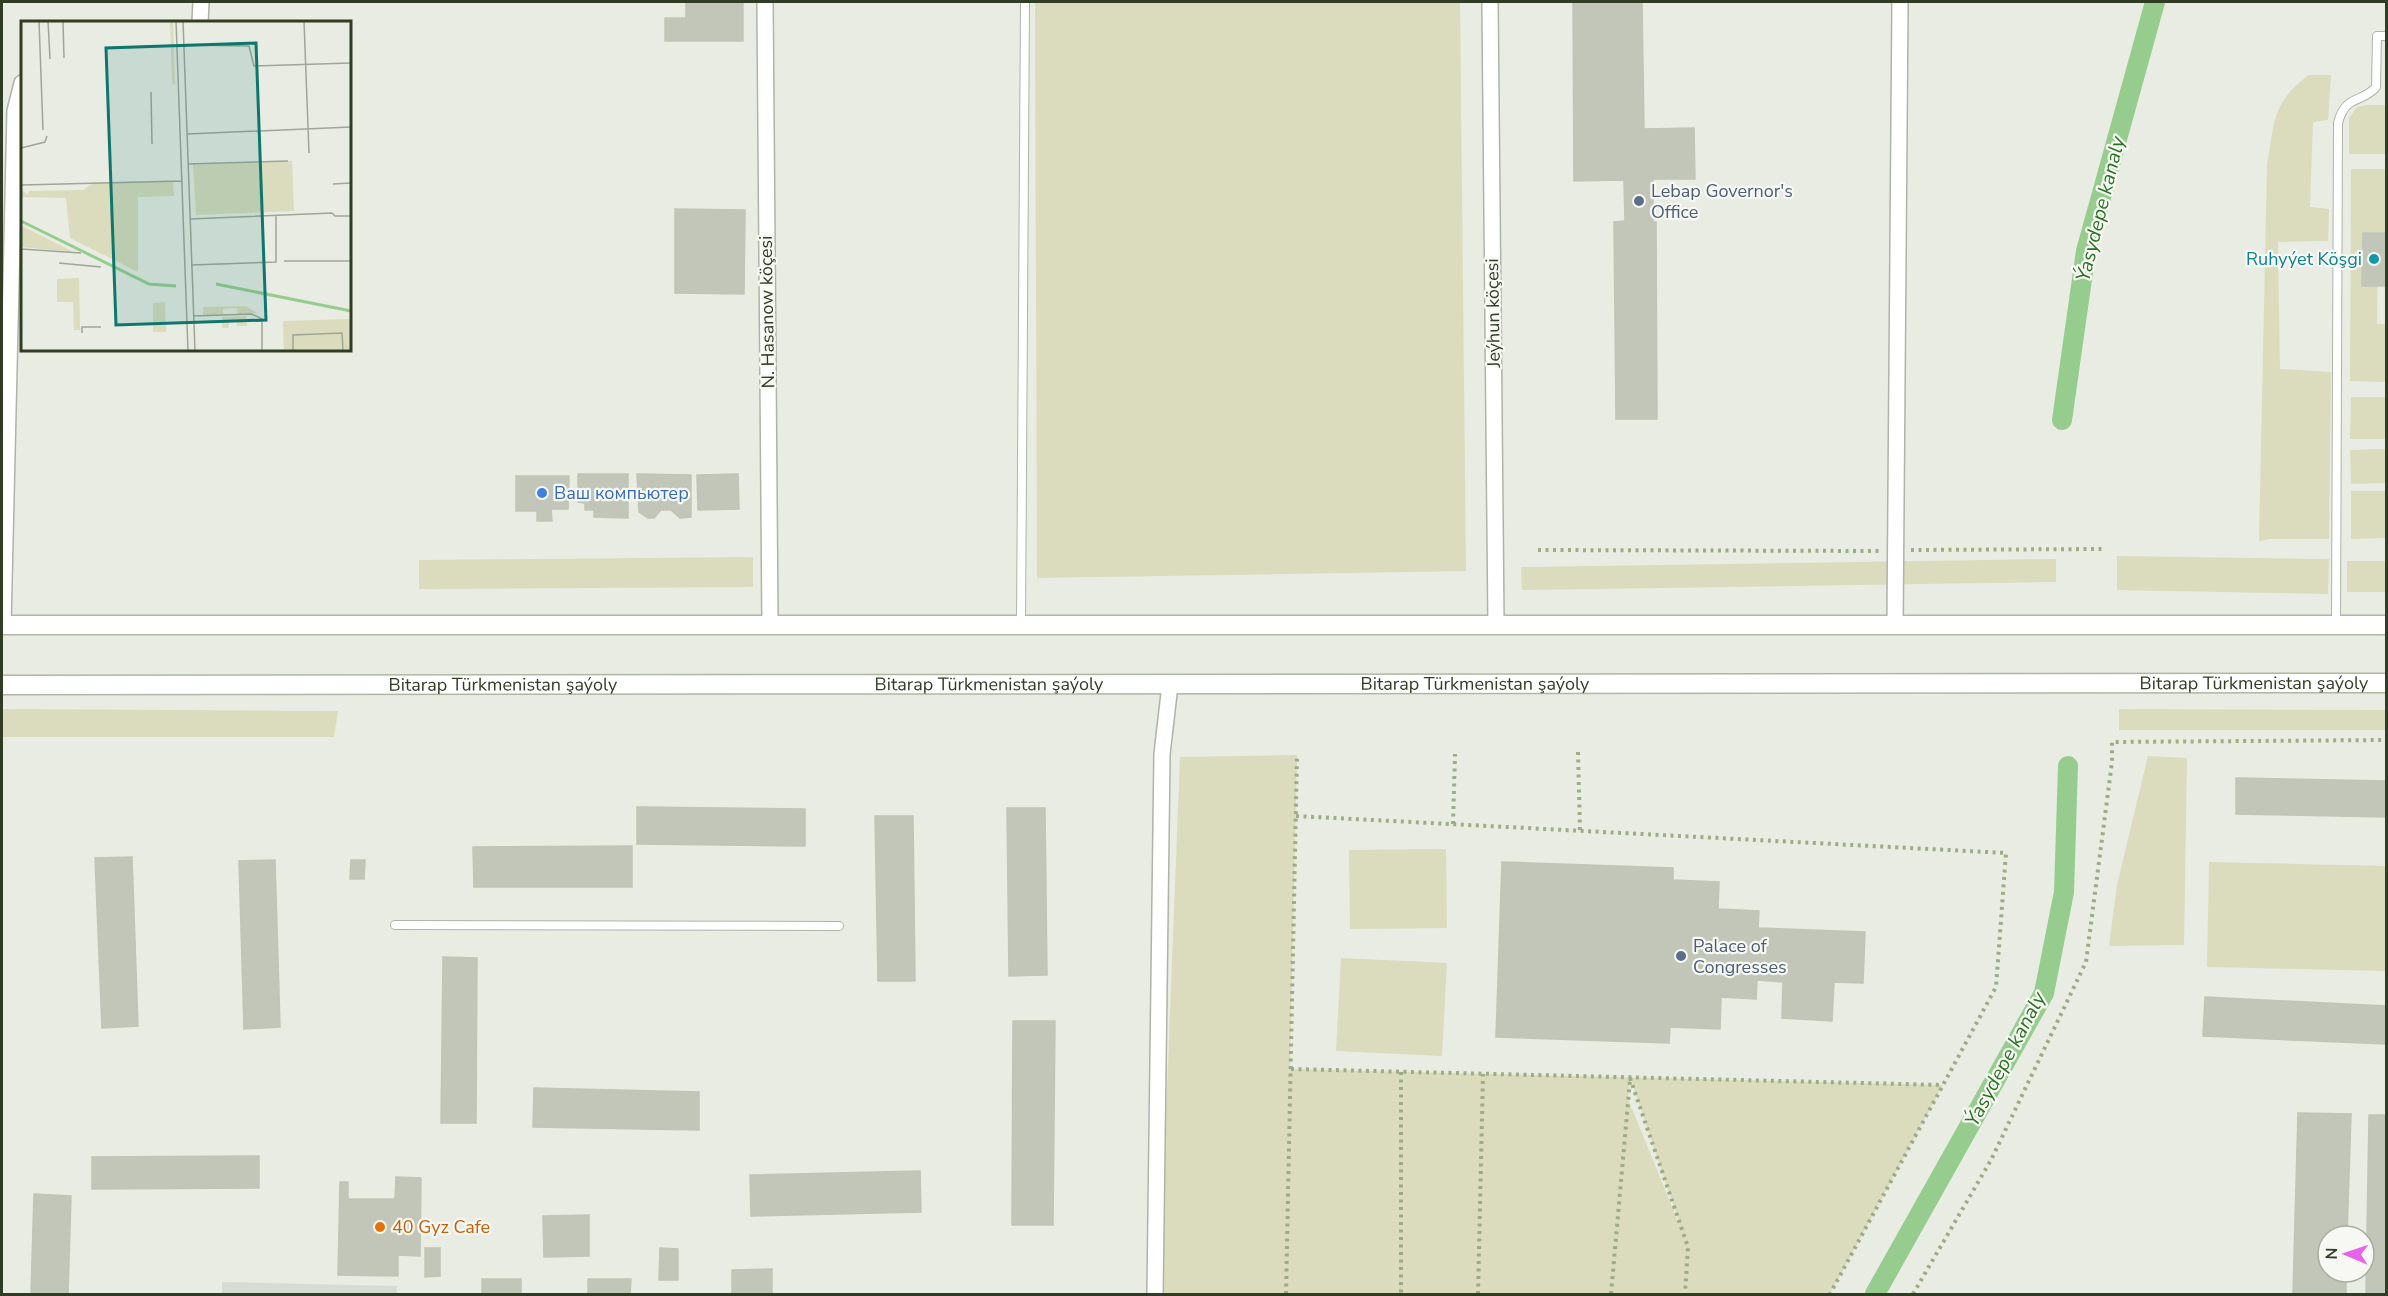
<svg xmlns="http://www.w3.org/2000/svg" width="2388" height="1296" font-family="'Nunito Sans',sans-serif">
	<style>
		.built { fill: #d8dbd1 }
		.green { fill: #dbdbbd; fill-rule: evenodd }
		.lines { fill: none; stroke-linecap: round; stroke-linejoin: round }
		.canal { stroke: #96cd8f; stroke-width: 20 }
		.building { fill: #c1c6b8; stroke: #c0c5b5; stroke-width: 1.5 }
		.lane-casing { stroke: #aeb4a6; stroke-width: 10 }
		.street-casing { stroke: #aeb4a6; stroke-width: 18 }
		.secondary-casing { stroke: #afb7a2; stroke-width: 21 }
		.path { stroke: #9cad85; stroke-width: 4; stroke-dasharray: 3 4.5; stroke-linecap: butt }
		.lane { stroke: #fff; stroke-width: 8 }
		.street { stroke: #fff; stroke-width: 15 }
		.secondary { stroke: #fff; stroke-width: 18 }
		.service-dot { fill: #5c6f8a; stroke: #f7f8f3; stroke-width: 2 }
		.culture-dot { fill: #0f9aa8; stroke: #f7f8f3; stroke-width: 2 }
		.shop-dot { fill: #3f7fe0; stroke: #f7f8f3; stroke-width: 2 }
		.food-dot { fill: #e8710a; stroke: #f7f8f3; stroke-width: 2 }
		.labels { text-anchor: middle; stroke-width: 4.5; stroke-linejoin: round; paint-order: stroke }
		.service-label { font-size: 18px; fill: #4e5e75; stroke: #f7f8f3; text-anchor: start }
		.culture-label { font-size: 18px; fill: #0d838f; stroke: #f7f8f3; text-anchor: end }
		.street-label { font-size: 18px; fill: #313c24; stroke: #f7f8f3 }
		.shop-label { font-size: 18px; fill: #366cbe; stroke: #f7f8f3; text-anchor: start }
		.food-label { font-size: 18px; fill: #c56008; stroke: #f7f8f3; text-anchor: start }
		.water-label { font-size: 20px; font-style: italic; fill: #2a7322; stroke: #f7f8f3 }
		.inset-river { fill: none; stroke: #96cd8f; stroke-width: 3 }
		.inset-road { fill: none; stroke: #9fa697; stroke-width: 1.5 }
		.view { fill: #0f766e; fill-opacity: 0.15; stroke: #0f766e; stroke-width: 3 }
		.inset-edge { fill: none; stroke: #313c24; stroke-width: 3 }
	</style>
	<rect width="100%" height="100%" fill="#e9ece3"/>
	<path class="built" d="M222,1282L397,1286V1294H222Z"/>
	<path class="green" d="M1035,2H1460L1466,571L1037,578Z
		M2309,75H2331L2328,120L2313,122L2310,207L2329,209L2328,241L2278,242L2280,369L2331,372L2329,539H2269L2259,541L2267,165C2275,122 2271,103 2309,75Z
		M2366,105H2386V154H2349V118L2357,107Z
		M2351,169H2386V254H2378L2377,324H2386V382L2350,381Z
		M2351,397H2386V439H2350Z
		M2386,449V483L2351,484L2350,450Z
		M2351,491H2386V538L2351,539Z
		M2117,556L2329,559L2328,594L2117,590Z
		M753,557V587L419,589V560Z
		M2056,559V582L1522,590L1521,567Z
		M2347,561H2386V592H2347Z
		M2,709L338,711L334,737H2Z
		M2119,709L2386,710V730H2119Z
		M1297,755L1290,1069L1943,1085L1830,1294H1159L1180,757ZM1630,1080H1631L1682,1231L1628,1099Z
		M2148,756L2187,758L2184,945L2109,946L2117,885Z
		M1446,849L1447,928L1350,929L1349,850Z
		M2209,862L2386,866V971L2207,967Z
		M1341,958L1447,963L1442,1056L1336,1051Z"/>
	<g class="lines">
		<path class="canal" d="M2062,420L2086,251L2155,2
			M1875,1294L2044,993L2064,892L2068,766"/>
	</g>
	<path class="building" d="M686,2H743V41H665V18H686Z
		M1573,2H1642L1644,129L1694,128L1695,179H1653V222H1656L1657,419H1616L1614,222L1625,221L1624,180L1574,181Z
		M675,209L745,210L744,294L675,293Z
		M2363,233H2386V286H2362Z
		M578,474H628V518L594,517V510H585V503L578,502Z
		M637,474L691,475V517L680,518L671,510H661L654,518H648L639,512Z
		M738,474L739,509L698,510L697,475Z
		M516,476H569L568,509H551L552,521H537V511H516Z
		M2236,778L2386,781V817L2236,814Z
		M637,807L805,809V846L637,844Z
		M1007,808H1045L1047,975L1009,976Z
		M875,816H913L915,981H878Z
		M632,846V887H474L473,847Z
		M132,857L138,1026L102,1028L95,858Z
		M275,860L280,1027L244,1029L239,861Z
		M351,860H365L364,879H350Z
		M1502,862L1673,868V880L1719,882L1718,909L1759,911L1758,928L1865,932L1863,983L1834,982L1832,1021L1782,1018L1783,982L1757,980L1756,999L1721,997L1720,1029L1670,1027L1669,1043L1496,1037Z
		M443,957L477,958L476,1123H441Z
		M2205,997L2386,1006V1044L2203,1036Z
		M1013,1021H1055L1053,1225H1012Z
		M534,1088L699,1092V1130L533,1127Z
		M2298,1113L2351,1114L2347,1236H2328V1272H2346V1294H2293Z
		M2369,1115H2386V1294H2366Z
		M259,1156V1188L92,1189V1157Z
		M920,1171L921,1212L751,1216L750,1175Z
		M396,1177L421,1178L420,1256L398,1255V1276L338,1275L340,1182H348V1199H395Z
		M34,1194L71,1196L68,1294H31Z
		M589,1215V1256L544,1257L543,1216Z
		M425,1248H440V1276L425,1277Z
		M660,1248L678,1249V1280H659Z
		M772,1269V1294H732V1270Z
		M482,1279H521V1294H482Z
		M588,1279H631L630,1294H588Z"/>
	<g class="lines">
		<g class="lane-casing">
			<path id="lane" d="M1021,624L1025,2
				M2336,624L2338,123C2345,94 2363,103 2376,87L2377,36H2386
				M395,925L839,926"/>
		</g>
		<g class="street-casing">
			<path id="street" d="M765,2L770,623
				M1490,2L1496,625
				M200,22L201,2
				M3,625L15,111L22,83
				M1895,626L1900,2
				M1155,1294L1162,754L1170,685"/>
		</g>
		<g class="secondary-casing">
			<g id="secondary">
				<path d="M2,625H2386"/>
				<path id="s1" d="M2,685L2386,683"/>
			</g>
		</g>
		<path class="path" d="M1538,550L1879,551
			M1911,550L2102,549
			M1578,752L1580,831
			M1296,816L2006,853L1996,987L1830,1294
			M1453,824L1455,754
			M1291,1069L1943,1085
			M1401,1072V1294
			M1630,1078L1688,1247L1685,1294
			M1286,1294L1297,755
			M1478,1294L1483,1074
			M1611,1294L1630,1080
			M1913,1294L1991,1160L2086,962L2112,762V742L2386,740"/>
		<use href="#lane" class="lane"/>
		<use href="#street" class="street"/>
		<use href="#secondary" class="secondary"/>
	</g>
	<g class="service-dot">
		<circle cx="1639" cy="201" r="6"/>
		<circle cx="1681" cy="956" r="6"/>
	</g>
	<circle class="culture-dot" cx="2374" cy="259" r="6"/>
	<circle class="shop-dot" cx="542" cy="493" r="6"/>
	<circle class="food-dot" cx="380" cy="1227" r="6"/>
	<g class="labels">
		<g class="service-label">
			<text x="1651" y="197">Lebap Governor's<tspan x="1651" dy="21">Office</tspan></text>
			<text x="1693" y="952">Palace of<tspan x="1693" dy="21">Congresses</tspan></text>
		</g>
		<g class="culture-label">
			<text x="2362" y="265">Ruhyýet Köşgi</text>
		</g>
		<g class="street-label">
			<text transform="translate(767 312) rotate(-91)" y="6">N. Hasanow köçesi</text>
			<text transform="translate(1493 313) rotate(-91)" y="6">Jeýhun köçesi</text>
			<text dy="6" stroke="none"><textPath href="#s1" startOffset="2252">Bitarap Türkmenistan şaýoly</textPath></text>
			<text dy="6" stroke="none"><textPath href="#s1" startOffset="501">Bitarap Türkmenistan şaýoly</textPath></text>
			<text dy="6" stroke="none"><textPath href="#s1" startOffset="987">Bitarap Türkmenistan şaýoly</textPath></text>
			<text dy="6" stroke="none"><textPath href="#s1" startOffset="1473">Bitarap Türkmenistan şaýoly</textPath></text>
		</g>
		<g class="shop-label">
			<text x="554" y="499">Ваш компьютер</text>
		</g>
		<g class="food-label">
			<text x="392" y="1233">40 Gyz Cafe</text>
		</g>
		<g class="water-label">
			<text transform="translate(2100 209) rotate(-76)" y="7">Ýasydepe kanaly</text>
			<text transform="translate(2005 1059) rotate(-62)" y="7">Ýasydepe kanaly</text>
		</g>
	</g>
	<g transform="translate(21 21)">
		<rect width="330" height="330" fill="#e9ece3"/>
		<path d="M149,0H152L154,64L151,63ZM271,140L273,190L175,194L172,144ZM74,161H152L153,175L117,176V251L49,217L45,177L0,176V169L7,174L8,170L62,169ZM0,205L3,206L53,231L0,226ZM58,257L59,309H53L52,281H36V258ZM144,281L145,311H132V282ZM225,285L236,292L217,293L216,287L202,288V294H182V286ZM225,295L226,305H216L215,299H208V307H201V296ZM329,298L330,330H263L262,300Z" fill="#dbdbbd"/>
		<path class="inset-river" d="M0,200L128,263L155,265M195,263L330,290"/>
		<path class="inset-road" d="M18,0L22,109M27,0L29,38M42,0L43,37M155,0L167,330M162,0L174,330M283,0L288,132M163,24L228,25L233,45L330,42M130,71L131,123M166,113L330,106M0,127L24,121L26,115M167,143L267,140M312,163L330,162M0,164L161,160M169,198L311,192L314,195H330M0,228L60,232M263,240H330M38,242L80,246M170,244L255,241V194M172,295L231,293L241,298V330M61,312V306H80M272,330V314L321,312L322,330"/>
		<path class="view" d="M235,22L245,299L95,304L85,27Z"/>
		<rect width="330" height="330" class="inset-edge"/>
	</g>
	<rect width="2388" height="1296" fill="none" stroke="#313c24" stroke-width="6"/>
	<g transform="translate(2346 1254) rotate(272)"><circle r="28" fill="#f7f8f3" stroke="#a8ada0" stroke-width="1.5"/>
	<path d="M0-4.5L10 22L0 15L-10 22Z" fill="#e564e8"/>
	<text y="-9" font-size="16" font-weight="bold" text-anchor="middle" fill="#313c24">N</text>
	</g>
</svg>
